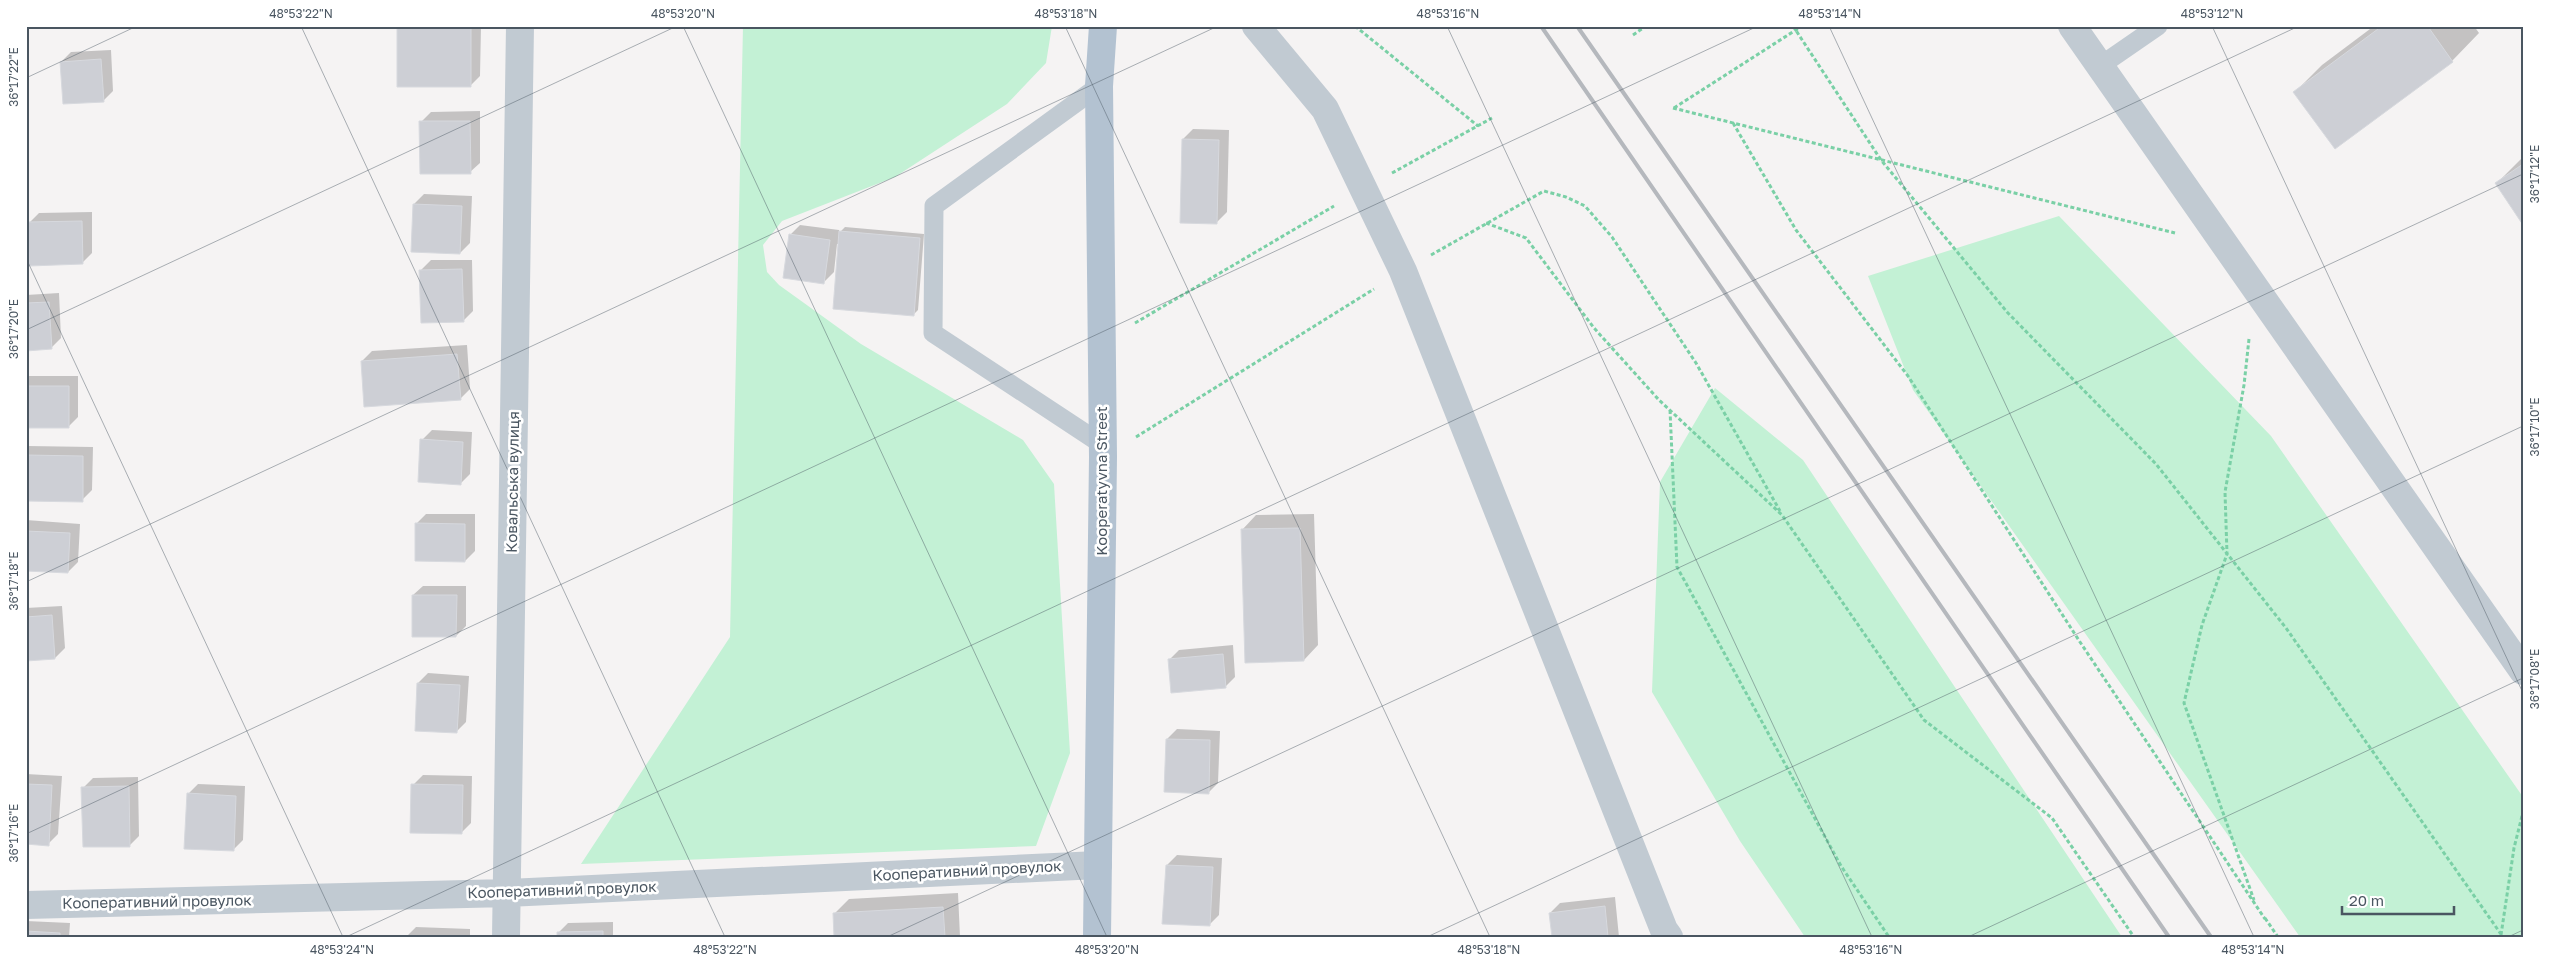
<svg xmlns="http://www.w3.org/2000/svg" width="2549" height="963" font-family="'Golos Text',sans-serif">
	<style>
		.green { fill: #c3f1d5 }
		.shadow { fill: #0003 }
		.building { fill: #cdcfd5; stroke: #d7d9de }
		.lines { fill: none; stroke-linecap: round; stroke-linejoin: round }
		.path { stroke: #7ad0a6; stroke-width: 3; stroke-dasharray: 4 2.5; stroke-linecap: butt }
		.service { stroke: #c1cad2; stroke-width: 19 }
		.minor { stroke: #c1cad2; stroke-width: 28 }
		.primary { stroke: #b3c2d1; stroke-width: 28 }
		.rail { stroke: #b5b8bd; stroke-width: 4 }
		.ticks { fill: none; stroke: #4a5661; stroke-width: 1; stroke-opacity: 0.45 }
		.labels { text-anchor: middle; stroke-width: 5; stroke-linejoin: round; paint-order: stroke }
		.street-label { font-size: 15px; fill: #4a5661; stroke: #fff }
		.neatline { fill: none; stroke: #4a5661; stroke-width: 2 }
		.ticks-label { font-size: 12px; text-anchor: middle; fill: #4a5661 }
	</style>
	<rect width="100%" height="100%" fill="#f5f3f3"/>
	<path class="green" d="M743,26H1052L1046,63L1007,104L895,177L782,221L763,245L767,272L779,285L861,344L1023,440L1054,484L1070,753L1036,846L581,864L730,637Z
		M2059,216L2271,436L2523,797V937H2300L1913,390L1868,276Z
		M1715,388L1803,460L2122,937H1805L1740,841L1652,692L1660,482Z"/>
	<path class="shadow" d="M399,26H481L480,76L470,86Z
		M2374,26H2474L2479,33L2452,61L2335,147L2295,92L2322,65Z
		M111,50L113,91L103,101L61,62L71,52Z
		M480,111V163L470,172L421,122L431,112Z
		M1193,129L1229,130L1227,212L1217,222L1183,139Z
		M2523,157V223L2497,183Z
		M424,194L472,196L470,243L460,253L414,204Z
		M92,212V253L82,263L29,223L39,213Z
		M800,225L839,230V233L845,227L924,234L918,310L913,315L840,244H837L834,272L824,282L790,235Z
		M431,260H472L473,311L463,321L421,270Z
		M59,293L61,338L51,348L26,349V295Z
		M467,345L470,389L460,399L362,361L372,351Z
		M28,376H78V417L68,427H26Z
		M432,430L472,432L470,474L460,484L422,440Z
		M28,446L93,447L92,490L82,500H26Z
		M426,514H475V551L465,561L416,524Z
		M1314,514L1318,645L1304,660L1242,530L1256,515Z
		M26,520L80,524L78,562L68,572L26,569Z
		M423,586H466V626L456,636L413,595Z
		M62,606L65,648L55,658L26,660V608Z
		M1233,645L1235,677L1225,687L1169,660L1179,650Z
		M428,673L469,676L466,722L456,732L418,683Z
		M1177,729L1220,731L1218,783L1208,793L1167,739Z
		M26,774L62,776L58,834L48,844L26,843Z
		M423,775L472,776L471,823L461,833L413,785Z
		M138,777L139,836L129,846L83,788L93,778Z
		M198,784L245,786L243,840L233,850L188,794Z
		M1177,855L1222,858L1219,915L1209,925L1167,865Z
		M958,893L960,937H835L834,914L849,899Z
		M1615,897L1619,937H1553L1550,913L1560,903Z
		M26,921L70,923L69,937H26Z
		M613,922V937H558V933L568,923Z
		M416,927L470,929V937H406Z"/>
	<path class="building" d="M397,26H471V87H397Z
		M2382,26H2432L2429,28L2453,62L2335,149L2293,92Z
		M101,59L104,102L63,104L60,62Z
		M419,121H470L471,174H420Z
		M1182,139L1219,140L1217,224L1180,223Z
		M2523,164V225L2495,183Z
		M413,204L462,206L460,254L411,252Z
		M82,221L83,264L29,266L28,222Z
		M839,231L920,238L914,316L833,309Z
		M789,234L830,240L824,284L783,278Z
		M462,269L464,322L421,323L419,270Z
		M49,302L52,349L26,351V303Z
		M457,354L461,400L364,407L361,361Z
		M26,386H69V428H26Z
		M420,439L463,442L461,485L418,482Z
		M26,455L83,456V502L26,501Z
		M415,523L465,524V562L415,561Z
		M1300,528L1304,661L1245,663L1241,529Z
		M26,531L70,533L68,573L26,571Z
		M412,595H457L456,637H412Z
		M52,615L55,659L26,661V617Z
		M1223,654L1226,688L1171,693L1168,659Z
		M417,683L460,685L457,733L415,731Z
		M1166,739L1210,740L1209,794L1164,792Z
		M26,784L52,785L49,846L26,844Z
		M411,784L463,785L462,834L410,833Z
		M129,786L130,847H83L81,787Z
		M187,793L236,796L234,851L184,849Z
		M1166,865L1213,867L1210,926L1162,924Z
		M1605,906L1608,937H1552L1549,913Z
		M943,907L945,937H834L833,913Z
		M26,931L60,933V937H26Z
		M603,931V937H557V932Z"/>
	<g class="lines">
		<path class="path" d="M1355,26L1478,126
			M1793,26L1881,160L2007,312L2156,464L2286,628L2503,937
			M1633,35L1646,26
			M1673,108L2175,233
			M1674,108L1802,26
			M1733,123L1796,230L1908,376L2080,642L2265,919
			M1392,173L1492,118
			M1486,223L1526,238L1594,328L1659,400L1782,515L1924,720L2052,818L2134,937
			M1431,255L1544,191L1566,197L1585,206L1612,237L1696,363L1780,511
			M1135,323L1334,206
			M2249,339L2244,385L2225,492L2227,554L2202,625L2184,703L2254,900
			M1670,410L1677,567L1841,866L1889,937
			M1136,437L1374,289
			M2265,918L2278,937
			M2501,935L2514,848L2523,812"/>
		<path class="service" d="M2100,66L2158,26
			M1099,86L934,206L933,333L1103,445"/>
		<path class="minor" d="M1256,26L1325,109L1403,271L1664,930L1669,937
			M2072,26L2523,671
			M26,905L507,893L1098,865
			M506,937L520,26"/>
		<path class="primary" d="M1097,937L1103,457L1099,86L1103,26"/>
		<path class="rail" d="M1541,26L2169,937
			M1577,26L2211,937"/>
	</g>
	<path class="ticks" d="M301,26L725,937M683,26L1107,937M1065,26L1490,937M1447,26L1872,937M1829,26L2254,937M2212,26L2523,693M26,78L137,26M26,258L343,937M26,330L677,26M26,582L1218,26M26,834L1758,26M346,937L2299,26M887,937L2523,174M1427,937L2523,426M1968,937L2523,678M2508,937L2523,930"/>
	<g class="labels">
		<g class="street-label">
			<text transform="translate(1102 481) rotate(-90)" y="5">Kooperatyvna Street</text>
			<text transform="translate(513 482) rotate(-89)" y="5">Ковальська вулиця</text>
			<text transform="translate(967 871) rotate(-3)" y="5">Кооперативний провулок</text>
			<text transform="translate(562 890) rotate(-2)" y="5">Кооперативний провулок</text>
			<text transform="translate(157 902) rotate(-1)" y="5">Кооперативний провулок</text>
		</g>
	</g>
	<rect width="2549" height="963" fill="none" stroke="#ffffff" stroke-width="55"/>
	<path d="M2342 906v8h112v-8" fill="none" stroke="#4a5661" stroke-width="2.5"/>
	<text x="2349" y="906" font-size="15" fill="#4a5661" stroke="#ffffff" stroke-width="4" paint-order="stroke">20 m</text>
	<rect x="28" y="28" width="2494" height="908" class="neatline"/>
	<g class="ticks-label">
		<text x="301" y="18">48°53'22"N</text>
		<text x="683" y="18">48°53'20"N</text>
		<text x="1066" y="18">48°53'18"N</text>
		<text x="1448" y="18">48°53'16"N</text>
		<text x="1830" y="18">48°53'14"N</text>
		<text x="2212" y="18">48°53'12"N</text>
		<text transform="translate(14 77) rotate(-90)" y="4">36°17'22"E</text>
		<text transform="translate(2535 174) rotate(-90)" y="4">36°17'12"E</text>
		<text transform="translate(14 329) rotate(-90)" y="4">36°17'20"E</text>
		<text transform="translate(2535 427) rotate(-90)" y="4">36°17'10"E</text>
		<text transform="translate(14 581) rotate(-90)" y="4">36°17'18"E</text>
		<text transform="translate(2535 679) rotate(-90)" y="4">36°17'08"E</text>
		<text transform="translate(14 833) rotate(-90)" y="4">36°17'16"E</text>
		<text x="342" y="954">48°53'24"N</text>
		<text x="725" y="954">48°53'22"N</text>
		<text x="1107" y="954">48°53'20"N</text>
		<text x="1489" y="954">48°53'18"N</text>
		<text x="1871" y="954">48°53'16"N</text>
		<text x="2253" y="954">48°53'14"N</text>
	</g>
</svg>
